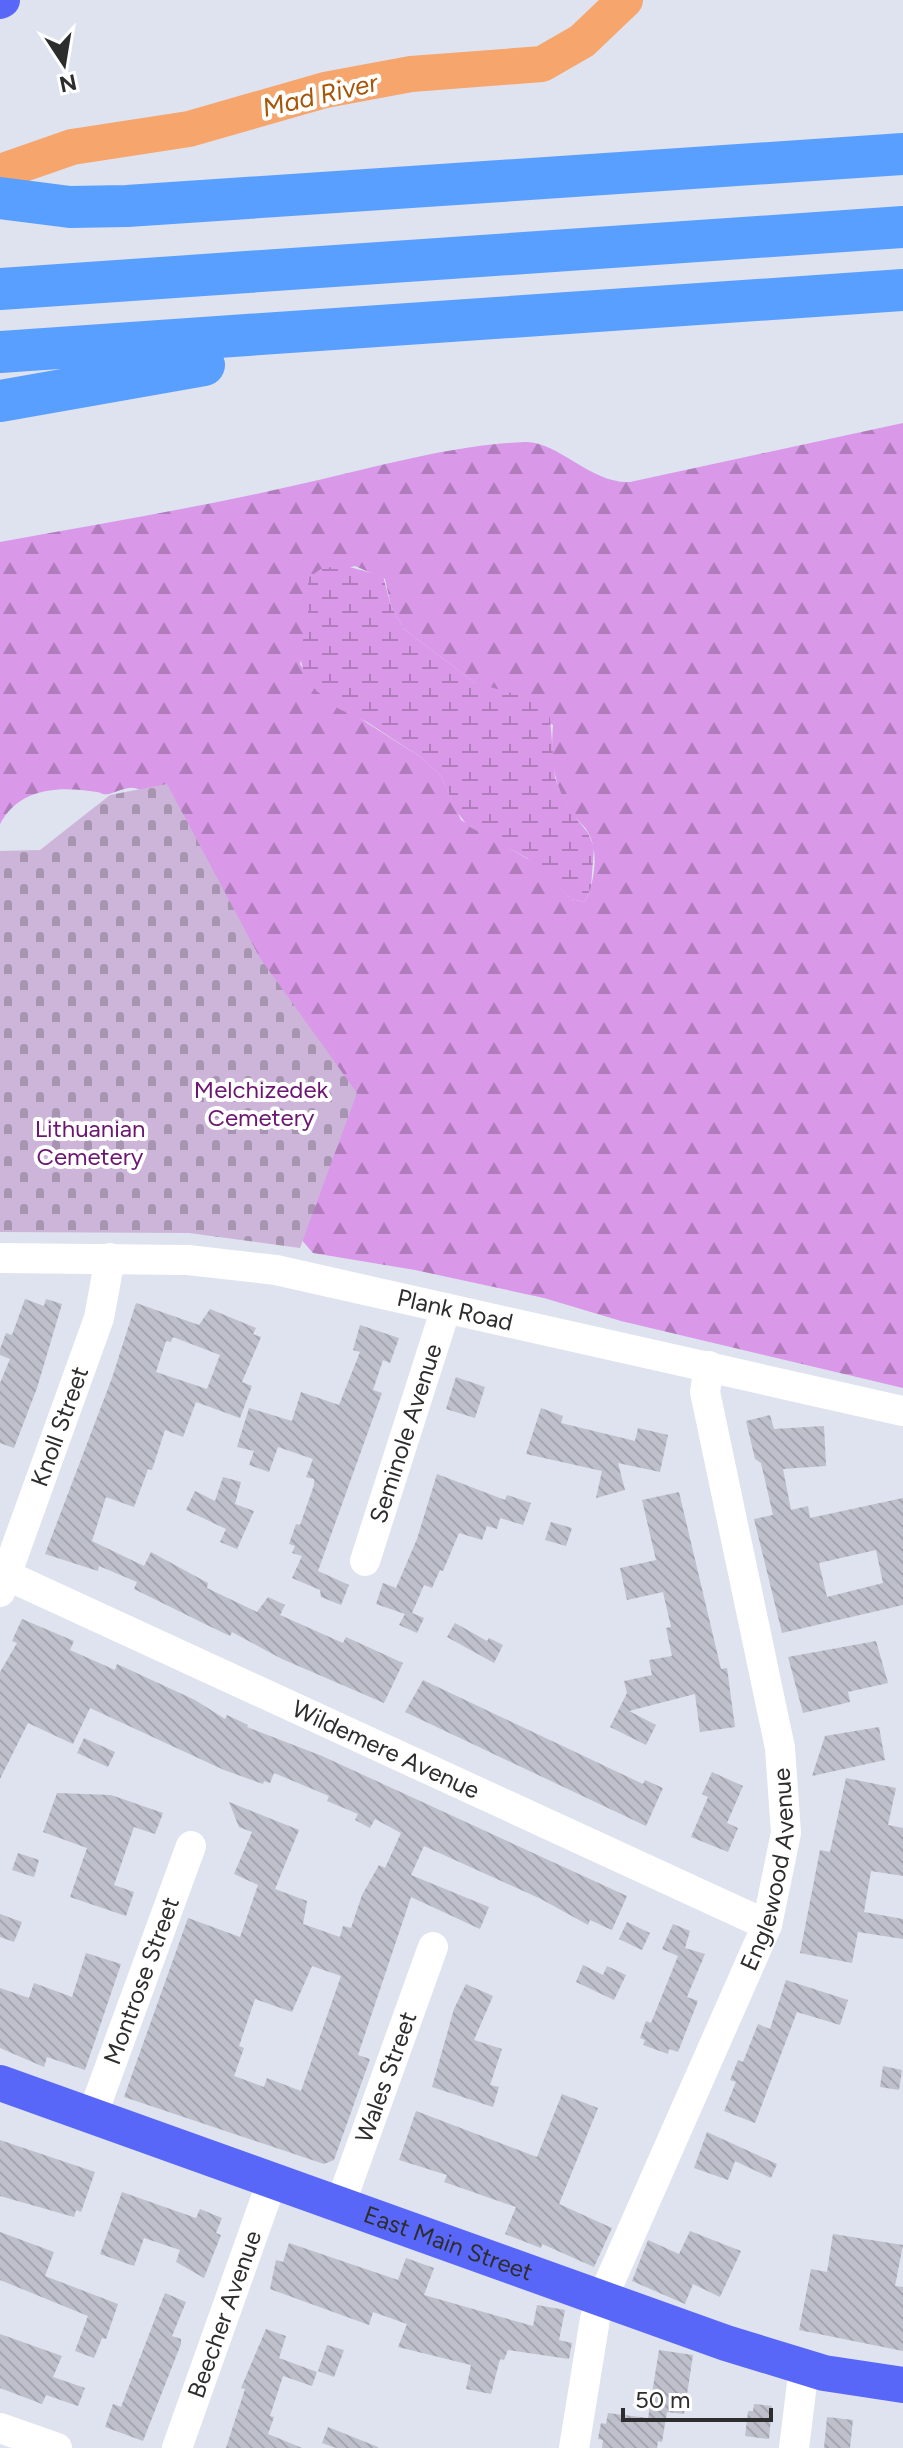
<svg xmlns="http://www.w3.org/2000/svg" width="903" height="2448" font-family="Figtree,sans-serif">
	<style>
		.forest { fill: url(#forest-firs); fill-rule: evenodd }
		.wetland { fill: url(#wetland-marsh) }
		.cemetery { fill: url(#cemetery-stones) }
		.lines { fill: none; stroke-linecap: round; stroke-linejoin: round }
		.river { stroke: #f6a56c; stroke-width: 36 }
		.building { fill: url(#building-back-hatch); fill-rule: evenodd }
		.minor { stroke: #fff; stroke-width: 30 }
		.major { stroke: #5967f9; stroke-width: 36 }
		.highway { stroke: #599fff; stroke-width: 42 }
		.labels { text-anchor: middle; stroke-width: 8; stroke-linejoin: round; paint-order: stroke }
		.park-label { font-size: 24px; fill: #6b1670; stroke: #fff }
		.street-label { font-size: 24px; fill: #2d2d2d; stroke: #fff }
		.water-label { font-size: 26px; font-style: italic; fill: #a85606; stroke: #fff }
	</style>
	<defs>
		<pattern id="forest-firs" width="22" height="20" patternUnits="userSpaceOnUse" patternTransform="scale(2)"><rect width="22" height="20" fill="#d998e8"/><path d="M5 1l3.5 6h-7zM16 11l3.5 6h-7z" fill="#b07cbc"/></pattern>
		<pattern id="wetland-marsh" width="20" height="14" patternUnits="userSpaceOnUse" patternTransform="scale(2)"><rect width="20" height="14" fill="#d998e8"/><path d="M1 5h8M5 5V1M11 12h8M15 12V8" fill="none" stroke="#b07cbc"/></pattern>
		<pattern id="cemetery-stones" width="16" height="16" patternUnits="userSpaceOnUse" patternTransform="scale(2)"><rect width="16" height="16" fill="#cdb5da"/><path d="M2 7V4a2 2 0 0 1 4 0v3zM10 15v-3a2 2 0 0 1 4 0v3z" fill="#a794b1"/></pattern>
		<pattern id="building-back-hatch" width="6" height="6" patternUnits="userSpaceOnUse" patternTransform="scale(2)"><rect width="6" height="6" fill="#bec0cb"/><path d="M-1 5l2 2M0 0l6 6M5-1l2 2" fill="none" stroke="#a4a5af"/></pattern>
	</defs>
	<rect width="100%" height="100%" fill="#dee3ef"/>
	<path class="forest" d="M903,423V1388L621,1321L544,1298L415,1270L313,1253L300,1238L144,792C130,783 122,791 109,794C101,795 103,793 97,792C59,786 20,787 0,824V542C98,524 196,508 292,486C368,470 447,445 525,442C558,441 591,484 630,482ZM355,566L385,579L391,606L404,629L475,683L553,725C551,753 552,773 563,799C567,810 578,819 586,829C600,849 595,881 585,902L571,899L533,862L461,820L441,776L422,758L317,691L300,664L308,629V578Z"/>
	<path class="wetland" d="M342,565L383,576L391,606L404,629L475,683L523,696L537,703L550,718L555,778L566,805L588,833L594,847L591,887L585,902L571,899L527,858L468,826L457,812L441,776L422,758L367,722L339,709L317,691L306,679L298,651L308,629V578L321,569Z"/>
	<path class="cemetery" d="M167,784L260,958L357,1093L300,1248L189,1233L0,1232V851L40,850L110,795Z"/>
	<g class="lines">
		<path class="river" d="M0,172L72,147L189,129L325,90L411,74L542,64L582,41L625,0"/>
	</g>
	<path class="building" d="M25,1299L44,1306L46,1299L62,1304L37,1388L14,1448L0,1443V1383L10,1359L0,1355V1349L6,1333L12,1335Z
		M136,1303L199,1325L210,1309L256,1328L253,1334L261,1337L242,1382L252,1386L240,1418L196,1402L183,1437L165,1430L152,1470L148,1469L134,1507L106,1497L92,1541L144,1566L151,1552L208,1583L207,1588L257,1612L268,1597L285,1605L280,1615L343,1643L346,1637L403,1663L384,1703L282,1659L232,1632L230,1636L209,1626L134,1589L137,1582L99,1566L98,1571L45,1554L112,1378ZM173,1337L220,1355L207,1389L156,1372L166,1341L171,1342Z
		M360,1325L399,1338L390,1363L383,1360L373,1390L382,1393L318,1571L349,1585L341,1605L321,1597L320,1590L292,1578L302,1556L292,1553L295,1546L289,1544L296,1524L300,1525L314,1485V1479L306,1477L313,1459L278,1447L269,1472L249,1465L254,1451L237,1447L249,1408L292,1421L301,1392L339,1405L360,1352L353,1350Z
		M456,1377L485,1387L475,1418L446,1409Z
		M541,1408L563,1416L561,1423L635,1441L638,1428L668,1435L660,1472L618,1463L625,1490L596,1498L602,1471L526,1454Z
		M770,1415L774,1429L824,1426L826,1466L783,1469L791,1510L808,1506L810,1518L903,1498V1605L782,1633L754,1519L773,1515L761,1463L755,1459L746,1421ZM876,1550L883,1583L827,1597L819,1563Z
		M437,1474L505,1500L507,1495L531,1503L523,1525L500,1518L497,1529L487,1526L482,1540L459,1533L443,1571L440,1570L432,1588L424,1585L412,1613L424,1618L417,1633L399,1625L405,1614L376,1604L383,1583L396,1588L417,1539Z
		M223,1477L241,1482L235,1504L254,1511L237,1549L220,1542L226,1529L186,1510L195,1491L215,1501Z
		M679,1492L721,1669L727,1668L735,1727L700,1732L695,1694L629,1711L656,1725L646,1745L610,1727L627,1693L624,1681L652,1675L649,1660L672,1656L666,1628L671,1627L663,1592L627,1600L620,1568L656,1560L642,1500Z
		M551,1522L572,1528L566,1546L545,1540Z
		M22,1619L74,1641L70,1650L115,1670L117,1664L195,1700L225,1719L227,1715L248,1725L247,1727L322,1756L627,1896L612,1930L590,1920L588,1925L541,1899L424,1846L411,1875L489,1907L480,1929L411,1897L358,2055L370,2059L334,2160L324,2164L124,2097L188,1918L240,1937L258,1885L234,1874L252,1832L239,1827L229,1802L299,1830L275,1889L307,1901L303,1924L340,1937L343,1926L351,1928L362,1895L379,1865L385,1868L401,1833L375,1819L370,1828L355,1820L358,1814L327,1801L329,1796L274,1773L270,1783L264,1781L263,1784L224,1770L90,1708L73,1744L28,1723L0,1779V1672L17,1643L12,1641ZM312,1966L341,1976L301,2091L267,2078L264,2087L234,2076L244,2048L239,2046L255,1999L292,2012Z
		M455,1623L487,1641L489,1638L503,1645L494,1663L447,1637Z
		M876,1641L888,1683L848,1692L850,1702L803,1713L788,1657Z
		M423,1680L643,1784L645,1780L663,1788L646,1826L405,1712Z
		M879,1727L885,1760L812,1776L825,1736Z
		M84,1738L115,1752L108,1767L77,1753Z
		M712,1772L743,1786L727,1823L738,1828L728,1852L691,1837L708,1797L702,1794Z
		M846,1778L896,1788L888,1825L903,1828V1876L871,1871L864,1912L903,1919V1939L858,1932L852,1963L800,1953L820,1850L830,1852Z
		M57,1793L111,1795L163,1813L155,1834L134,1827L114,1885L134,1892L126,1916L70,1897L87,1848L43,1832Z
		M18,1853L39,1860L34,1877L12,1870Z
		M0,1914L22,1922L14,1942L0,1937Z
		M627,1922L650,1933L642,1950L619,1939Z
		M673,1924L690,1931L685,1948L705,1954L687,1997L698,2001L678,2052L669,2049L668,2054L643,2045L645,2040L640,2038L646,2021L651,2023L678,1956L662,1949Z
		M86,1953L121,1964L85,2070L47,2057L44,2067L0,2048V1988L29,1998L34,1983L72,1997Z
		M583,1965L603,1975L607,1966L626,1975L614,2000L576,1982Z
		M786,1980L848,2000L840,2025L797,2012L755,2123L724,2111L736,2082L730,2080L738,2060L743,2062L758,2024L770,2029Z
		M466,1984L493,1996L474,2040L502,2049L490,2085L499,2087L493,2107L432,2087L454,2009Z
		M883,2066L902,2070L899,2090L880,2087Z
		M562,2094L598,2108L559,2204L612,2228L594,2267L542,2244L541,2248L505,2234L516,2207L444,2182L447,2175L399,2160L416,2111L537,2157Z
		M707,2132L777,2164L771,2178L735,2161L728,2180L694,2168Z
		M0,2140L95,2172L81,2212L76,2210L74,2217L0,2196Z
		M122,2192L196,2218L200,2209L222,2218L216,2233L221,2235L204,2278L176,2262L180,2250L144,2238L134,2266L100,2254Z
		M690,2231L741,2251L720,2297L693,2284L685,2304L632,2281L648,2240L679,2254Z
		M0,2232L54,2252L45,2276L118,2304L106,2339L102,2338L94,2358L75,2351L88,2316L0,2280Z
		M833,2234L903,2245L895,2286L903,2287V2351L799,2330L811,2269L827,2272Z
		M289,2243L398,2280L406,2258L434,2268L424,2295L533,2326L537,2305L565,2310L559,2340L572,2343L569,2359L508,2350L504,2360L500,2359L491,2394L466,2389L471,2365L398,2347L407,2324L373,2312L369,2325L270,2289L276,2260L283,2262Z
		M165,2293L186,2302L172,2336L181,2339V2344L143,2441L105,2427L113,2404L121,2407Z
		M266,2329L286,2336L279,2358L317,2372L312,2386L283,2376L270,2416L274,2417L268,2434L302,2448H226L245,2389L241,2388Z
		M0,2334L62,2356L53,2377L85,2388L78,2406L46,2395L42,2404L0,2388Z
		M327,2345L344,2350L334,2377L318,2371Z
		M659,2350L693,2355L684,2414L667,2412L662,2442L658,2441L657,2448H602L603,2440L598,2439L601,2423L606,2424L608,2413L648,2418Z
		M754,2404L772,2406L769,2439L745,2436L748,2411H753Z
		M827,2417L853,2420L850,2448H824Z
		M328,2427L378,2447V2448H336L322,2443Z"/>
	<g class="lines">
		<g class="minor">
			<path id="s1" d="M0,1258L188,1260L276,1270L903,1411"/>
			<path id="s2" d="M365,1561L446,1308"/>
			<path id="s3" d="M6,1575L767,1925"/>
			<path id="s4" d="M0,1592L99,1318L110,1258"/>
			<path id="s5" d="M92,2116L191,1846"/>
			<path id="s6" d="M340,2205L433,1947"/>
			<path d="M0,2428L57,2448"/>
			<path id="s7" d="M177,2448L272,2181"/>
			<path id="s8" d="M574,2448L595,2319L602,2299L767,1925L786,1833L780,1748L705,1392L709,1366"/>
			<path d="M794,2448L804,2367"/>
		</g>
		<g class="major">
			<path d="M0,1L2,0"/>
			<path id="s9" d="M0,2083L726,2343L824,2373L903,2385"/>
		</g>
		<path class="highway" d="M0,198L70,207L127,206L903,154
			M0,289L903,227
			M0,352L903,290
			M0,401L204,365"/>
	</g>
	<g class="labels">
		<g class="park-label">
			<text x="261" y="1098">Melchizedek<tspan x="261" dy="28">Cemetery</tspan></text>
			<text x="90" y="1137">Lithuanian<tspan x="90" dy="28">Cemetery</tspan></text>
		</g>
		<g class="street-label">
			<text dy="8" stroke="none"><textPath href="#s1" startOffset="460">Plank Road</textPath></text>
			<text dy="8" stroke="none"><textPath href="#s4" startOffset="176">Knoll Street</textPath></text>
			<text dy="8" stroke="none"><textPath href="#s2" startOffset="134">Seminole Avenue</textPath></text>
			<text dy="8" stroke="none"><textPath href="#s3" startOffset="418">Wildemere Avenue</textPath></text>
			<text dy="8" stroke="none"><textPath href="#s8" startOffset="616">Englewood Avenue</textPath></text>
			<text dy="8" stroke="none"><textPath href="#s5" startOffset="144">Montrose Street</textPath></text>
			<text dy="8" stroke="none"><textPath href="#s6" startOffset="136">Wales Street</textPath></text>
			<text dy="8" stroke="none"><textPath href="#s9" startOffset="476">East Main Street</textPath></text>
			<text dy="8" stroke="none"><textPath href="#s7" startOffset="142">Beecher Avenue</textPath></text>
		</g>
		<g class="water-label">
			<text transform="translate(320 95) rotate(-13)" y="9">Mad River</text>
		</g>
	</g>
	<g transform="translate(64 64) rotate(168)" stroke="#ffffff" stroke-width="6" paint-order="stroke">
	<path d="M0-6L14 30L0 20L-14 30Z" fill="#2d2d2d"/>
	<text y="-12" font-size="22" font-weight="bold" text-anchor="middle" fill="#2d2d2d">N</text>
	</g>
	<path d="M623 2408v12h148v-12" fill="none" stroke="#2d2d2d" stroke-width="4"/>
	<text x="635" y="2408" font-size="24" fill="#2d2d2d" stroke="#ffffff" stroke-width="6" paint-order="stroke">50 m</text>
</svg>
